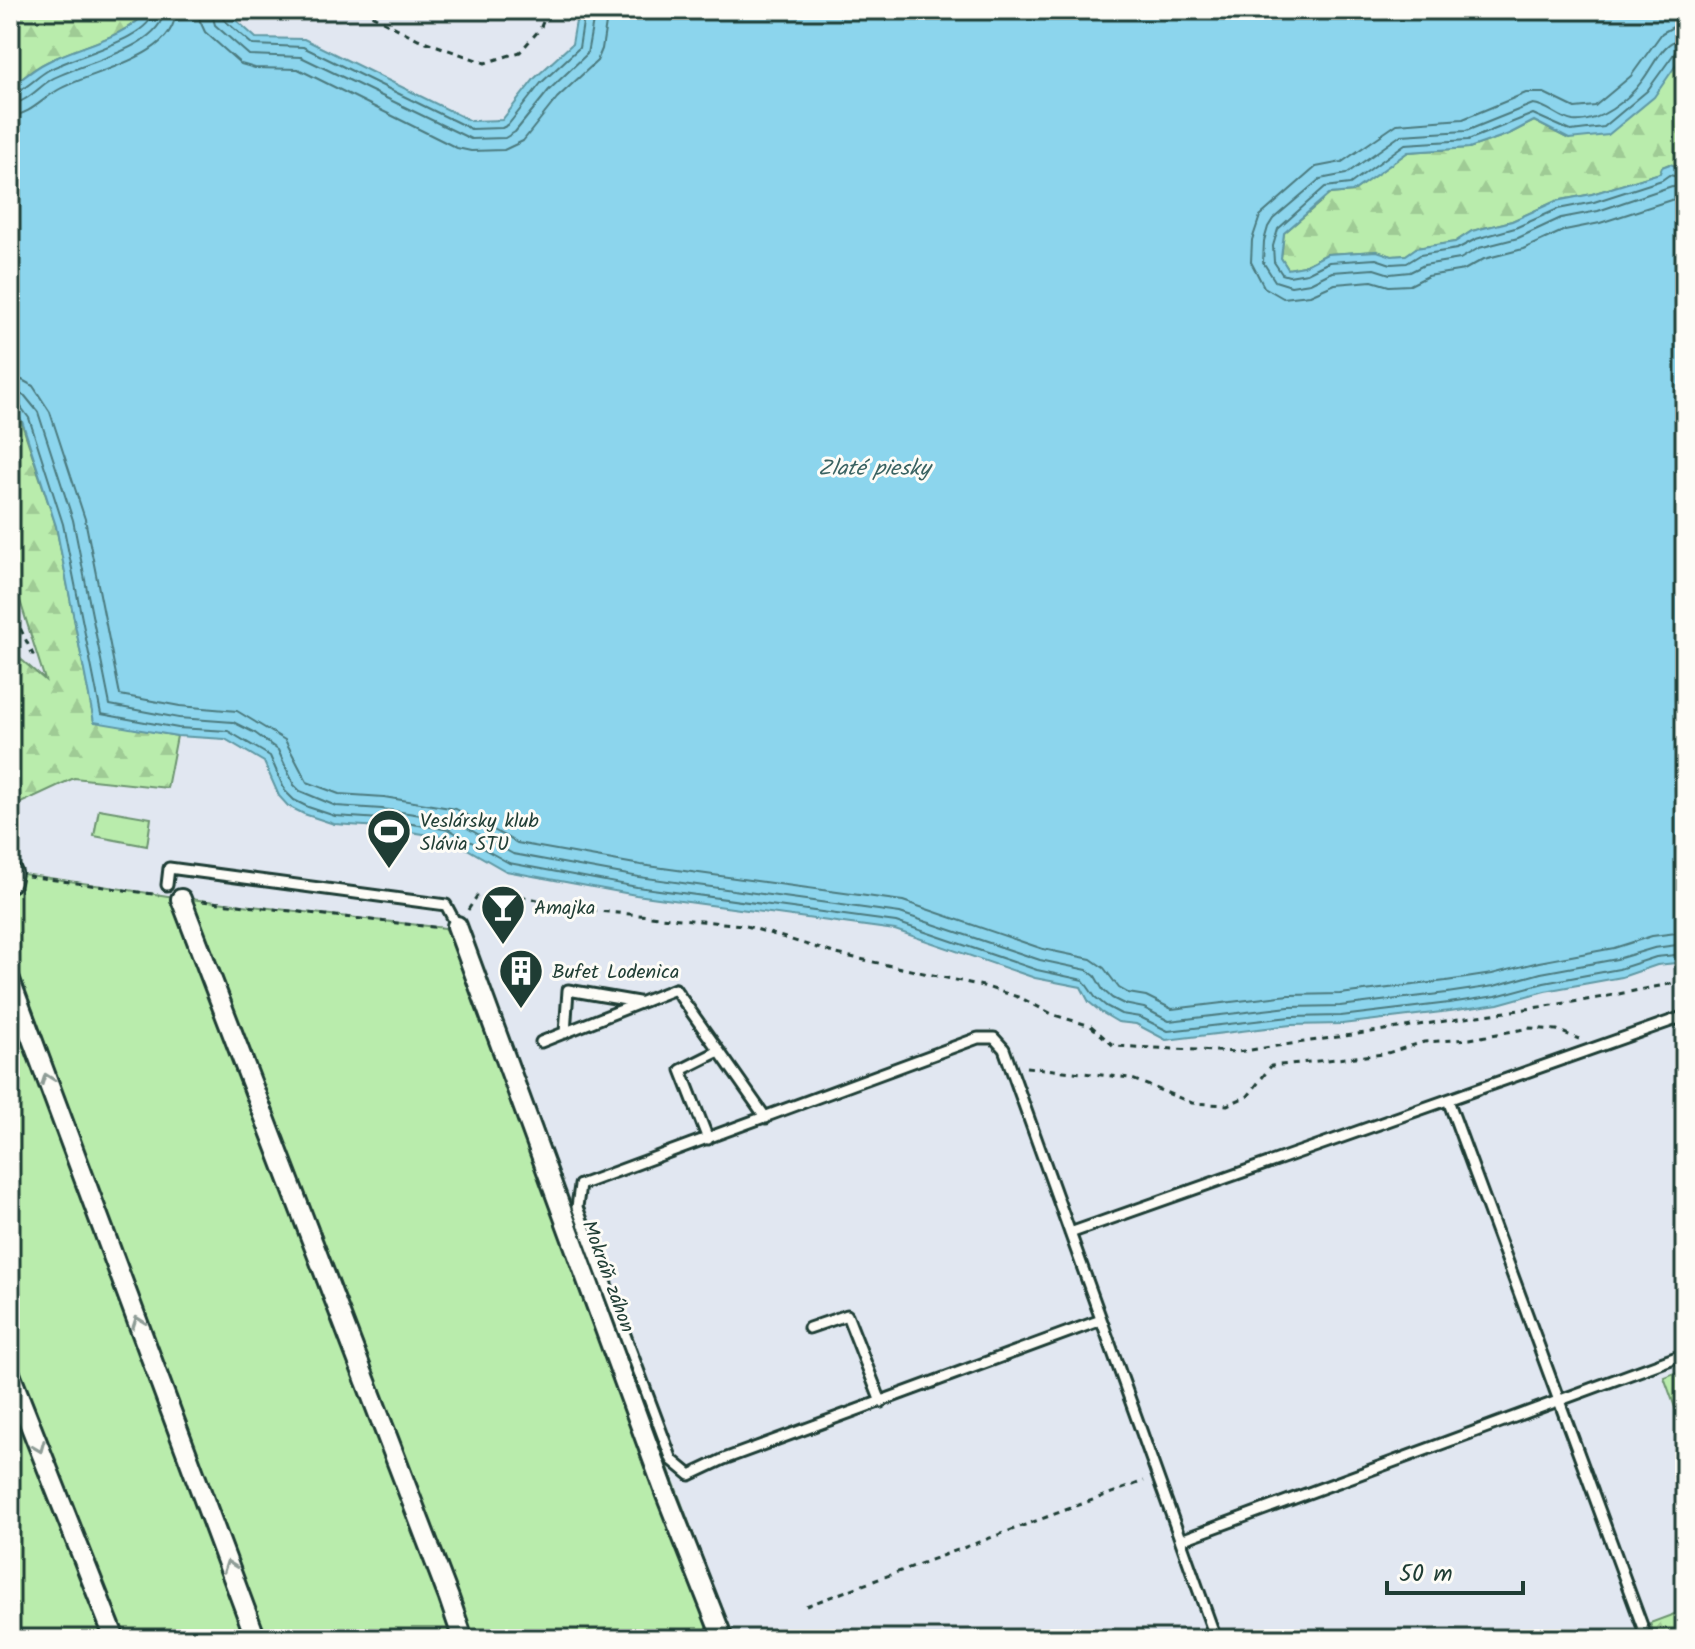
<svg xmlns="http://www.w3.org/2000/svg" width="1695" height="1649" font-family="Kalam,sans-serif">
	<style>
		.green { fill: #b9ecac; stroke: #6c9470; stroke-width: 2 }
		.forest { fill: url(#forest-firs); stroke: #6c9470; stroke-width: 2 }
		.water { fill: #8cd5ed; stroke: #6098a3; stroke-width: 2 }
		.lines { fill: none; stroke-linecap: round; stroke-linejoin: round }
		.shore { stroke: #4b7a7e; stroke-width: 2 }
		.service-casing { stroke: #1f3d34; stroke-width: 15 }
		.minor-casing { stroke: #1f3d34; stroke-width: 24 }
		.path { stroke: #1f3d34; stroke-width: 3; stroke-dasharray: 6 6; stroke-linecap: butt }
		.service { stroke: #fdfcf7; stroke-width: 9 }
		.minor { stroke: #fdfcf7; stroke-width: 18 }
		.oneway { stroke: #8e9c96 }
		.labels { text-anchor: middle; stroke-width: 6; stroke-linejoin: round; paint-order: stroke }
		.poi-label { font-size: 20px; fill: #1f3d34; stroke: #fdfcf7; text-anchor: start }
		.street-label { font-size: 20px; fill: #1f3d34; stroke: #fdfcf7 }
		.water-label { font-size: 22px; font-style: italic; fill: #3a6362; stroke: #fdfcf7 }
	</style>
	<defs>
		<pattern id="forest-firs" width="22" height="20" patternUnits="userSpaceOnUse" patternTransform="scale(2)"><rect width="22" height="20" fill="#b9ecac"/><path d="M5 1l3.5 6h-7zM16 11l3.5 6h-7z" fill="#9fcb95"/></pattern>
	</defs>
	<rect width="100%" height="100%" fill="#e1e7f1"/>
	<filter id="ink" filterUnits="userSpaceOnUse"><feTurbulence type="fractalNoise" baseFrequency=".0125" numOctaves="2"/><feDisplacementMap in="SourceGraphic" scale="16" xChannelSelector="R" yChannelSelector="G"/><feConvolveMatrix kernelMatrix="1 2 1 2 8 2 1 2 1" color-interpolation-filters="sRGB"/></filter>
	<g filter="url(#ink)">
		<path class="green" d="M99,809L151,818L147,846L94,836Z
			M10,872L181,898L445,928L477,963L733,1639H10Z"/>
		<path class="forest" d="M25,10H149C124,39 80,45 47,62C34,68 22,79 10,88V21Z
			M1685,52L1684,170L1669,164L1662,167L1660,173L1592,194L1556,201L1512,221L1472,231L1455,242L1417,248L1406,255L1392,256L1377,251L1327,254L1304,266L1288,269L1281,258L1284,233L1330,194L1352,192L1408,152L1469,148L1509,134L1534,121L1569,139Z
			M10,405L21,421L56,526L94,721L177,736L167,788L74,778L10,808V650L45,680L10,569Z
			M1685,1369V1435L1664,1377Z
			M1685,1610V1639H1656L1650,1623Z"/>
		<path class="water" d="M149,10H225L256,38L304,39L471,121L502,120L535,78L572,44L578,10H1685V52L1654,97L1608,135L1569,139L1534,121L1509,134L1469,148L1408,152L1352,192L1329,194L1284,233L1281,258L1288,269L1304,266L1327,254L1377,251L1392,256L1406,255L1416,248L1455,242L1472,231L1512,221L1556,201L1592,194L1660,173L1662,167L1670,164L1685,169V962L1657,965L1622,977L1545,991L1498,1004L1450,1011L1342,1024L1291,1025L1166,1040L1136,1024L1118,1022L1101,1012L1089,1002L1081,987L1035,978L895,930L636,895L506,871L448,838L380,827L334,824L304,814L288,806L279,796L264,762L225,739L177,736L94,722L56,526L22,421L10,405V88C22,79 34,68 47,62C80,45 124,39 149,10Z"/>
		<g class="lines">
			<path class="shore" d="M199,10L200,21L205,32L241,64L255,68L298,69L457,148L471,151L504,150L523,141L557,98L597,61L602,49L608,10
				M211,10L215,25L249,55L301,57L471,139L505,138L515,132L549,90L587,54L595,10
				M221,10L223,19L253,45L303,47L471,129L502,128L508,125L541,83L579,48L585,10
				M1685,26L1673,27L1662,33L1631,76L1595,106L1575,108L1544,93H1526L1463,119L1397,124L1342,162L1316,167L1260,216L1252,240L1251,262L1264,287L1283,298L1310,295L1335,284L1372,281L1389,286L1410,285L1428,276L1464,270L1484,259L1523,249L1565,230L1600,223L1674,199L1685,200
				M1685,38C1663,39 1654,66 1642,81C1628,100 1599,124 1573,121C1559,119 1548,105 1533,104L1466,131L1401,135L1346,174L1320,179L1273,219L1268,227L1264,241L1263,262L1275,281L1291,286L1310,283L1332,272L1374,269L1390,274L1410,272L1424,265L1460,259L1479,248L1518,238L1561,218L1598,211L1672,186L1685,188
				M1685,48L1676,51L1647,91L1604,127L1571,131L1533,114L1468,140L1405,144L1350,184L1325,187L1278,229L1273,246L1274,262L1282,274L1289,276L1307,273L1329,262L1376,259L1391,264L1407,263L1420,255L1457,249L1476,239L1515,228L1558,209L1594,202L1662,180L1669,175L1685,178
				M10,93C24,92 35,78 47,71C71,56 151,40 154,10
				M10,104C27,103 38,87 52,79C81,63 162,48 164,10
				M10,116C30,115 42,99 58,90C92,70 175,59 176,10
				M10,379L22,380L33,386L50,412L85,519L120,695L180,706L237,711L285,740L307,782L339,794L384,797L456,809L517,843L641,865L903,901L1043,949L1091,959L1104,968L1119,988L1128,993L1146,996L1172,1009L1289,995L1340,994L1446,981L1492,974L1539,962L1614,948L1652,936L1685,932
				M10,391L25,396L38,412L73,520L110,705L179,718L233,722L255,733L278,750L294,785L300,791L336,806L382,809L453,820L513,854L639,877L900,913L1040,960L1087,970L1095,976L1103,990L1112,998L1124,1004L1144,1008L1169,1021L1289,1007L1340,1006L1447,993L1494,986L1541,973L1617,959L1654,948L1685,944
				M10,401L18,403L29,418L63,524L101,714L178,728L228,731L270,756L285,791L294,800L308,807L335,816L381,819L450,830L509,863L637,887L896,922L1037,970L1083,980L1095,997L1106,1006L1121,1014L1140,1017L1168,1031L1290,1017L1341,1016L1449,1003L1496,996L1544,983L1619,969L1656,957L1685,954"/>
			<g class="service-casing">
				<path id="service" d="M167,885L169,868L446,905L457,926
					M565,1033L568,990L638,1002
					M541,1042L675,989L719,1051L681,1070L708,1139
					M719,1051L766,1118
					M1448,1100L1647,1639
					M1070,1233L1685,1016
					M1101,1320L724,1459L690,1475L672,1460L577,1207L580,1185L978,1038H994L1004,1049L1216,1639
					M809,1328L847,1315L881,1402
					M1181,1540L1685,1354"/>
			</g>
			<g class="minor-casing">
				<path id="minor" d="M10,882L12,873
					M181,899L449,1598L463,1639
					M457,926L666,1495L723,1639
					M10,980L256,1639
					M10,1374L115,1639"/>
			</g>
			<path class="path" d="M361,10L418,39L485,63L520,52L540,29L548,10
				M10,607L35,659
				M28,876L159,895
				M202,901L441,928
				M468,910L477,896H520L577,909L743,925L837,954L983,986L1021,998L1054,1015L1091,1026L1114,1046L1237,1052L1593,999L1685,981
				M1026,1067L1130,1078L1192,1103L1227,1105L1248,1096L1271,1066L1384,1054L1424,1042L1470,1039L1530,1028L1557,1030L1579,1039
				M806,1606L1144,1481"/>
			<use href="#service" class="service"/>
			<use href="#minor" class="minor"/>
		</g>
		<defs><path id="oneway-chevron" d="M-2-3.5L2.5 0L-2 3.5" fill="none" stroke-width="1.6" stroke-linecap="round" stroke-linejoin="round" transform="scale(2)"/></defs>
		<g class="oneway">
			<use href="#oneway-chevron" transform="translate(47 1079) rotate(-110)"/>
			<use href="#oneway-chevron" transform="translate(138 1322) rotate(-110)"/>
			<use href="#oneway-chevron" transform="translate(39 1447) rotate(68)"/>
			<use href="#oneway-chevron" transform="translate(229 1566) rotate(-110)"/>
		</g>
	</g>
	<defs>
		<g id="stadium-pin" transform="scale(2.3)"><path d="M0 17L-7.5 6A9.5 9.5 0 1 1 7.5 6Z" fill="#1f3d34" stroke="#fdfcf7"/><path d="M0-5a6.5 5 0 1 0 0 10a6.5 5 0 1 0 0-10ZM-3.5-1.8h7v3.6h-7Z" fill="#fff"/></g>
		<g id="bar-pin" transform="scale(2.3)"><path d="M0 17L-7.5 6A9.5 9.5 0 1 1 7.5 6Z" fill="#1f3d34" stroke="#fdfcf7"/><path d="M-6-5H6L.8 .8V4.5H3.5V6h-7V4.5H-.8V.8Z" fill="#fff"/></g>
		<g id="building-pin" transform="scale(2.3)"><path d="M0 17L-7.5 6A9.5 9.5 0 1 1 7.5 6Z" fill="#1f3d34" stroke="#fdfcf7"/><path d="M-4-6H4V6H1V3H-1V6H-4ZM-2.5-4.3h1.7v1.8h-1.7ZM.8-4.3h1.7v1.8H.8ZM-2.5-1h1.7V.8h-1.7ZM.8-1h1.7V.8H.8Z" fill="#fff"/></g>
	</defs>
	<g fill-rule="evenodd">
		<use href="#stadium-pin" x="389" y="831"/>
		<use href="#bar-pin" x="503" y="907"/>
		<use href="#building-pin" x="521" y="971"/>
	</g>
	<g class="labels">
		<g class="poi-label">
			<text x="420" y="827">Veslársky klub<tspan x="420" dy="23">Slávia STU</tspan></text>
			<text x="534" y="914">Amajka</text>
			<text x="552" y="978">Bufet Lodenica</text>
		</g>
		<g class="street-label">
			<text transform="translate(609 1276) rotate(70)" y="7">Mokráň záhon</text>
		</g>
		<g class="water-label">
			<text x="874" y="475">Zlaté piesky</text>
		</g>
	</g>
	<rect width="1695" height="1649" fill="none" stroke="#fdfcf7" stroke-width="40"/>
	<rect x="20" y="20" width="1655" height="1609" fill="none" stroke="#1f3d34" stroke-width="3" filter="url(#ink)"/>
	<path d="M1387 1581v12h136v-12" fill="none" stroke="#1f3d34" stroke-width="4"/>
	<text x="1399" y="1581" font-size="24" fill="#1f3d34" stroke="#fdfcf7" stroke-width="6" paint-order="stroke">50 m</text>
</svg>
